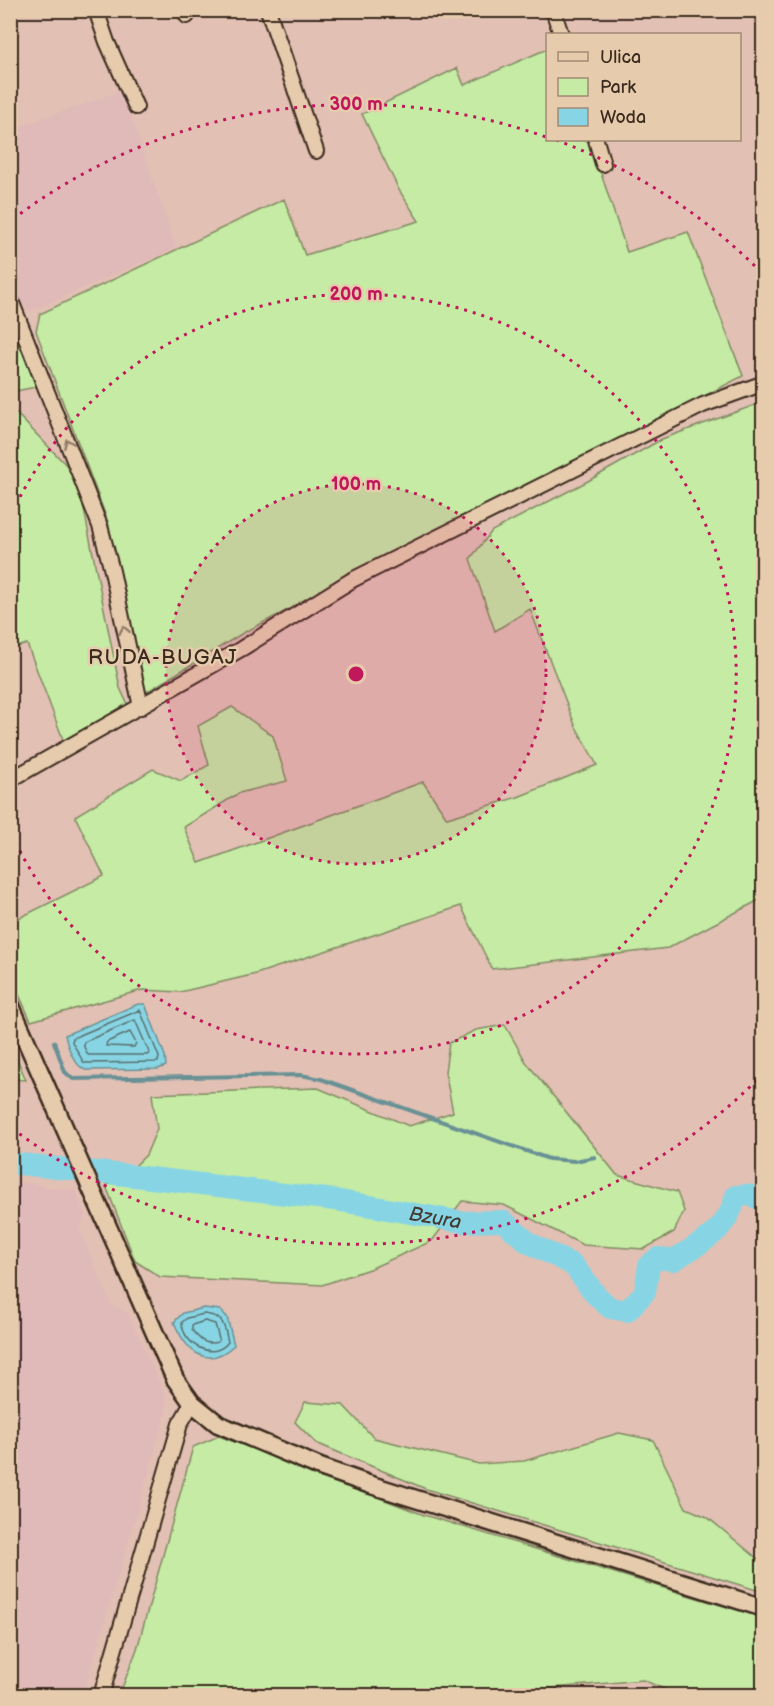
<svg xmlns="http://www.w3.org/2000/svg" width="774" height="1706" font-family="'Balsamiq Sans',sans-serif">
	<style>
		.built { fill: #e0b9b9 }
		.green { fill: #c5eba5; stroke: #808a62; stroke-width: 1.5 }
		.water { fill: #87d5e4; stroke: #699195; stroke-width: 1.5 }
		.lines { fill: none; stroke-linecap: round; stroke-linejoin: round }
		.shore { stroke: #596e6d; stroke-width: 1.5 }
		.stream { stroke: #699195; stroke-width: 4 }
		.river { stroke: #87d5e4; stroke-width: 22 }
		.minor-casing { stroke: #3b2a1e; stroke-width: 18 }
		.tertiary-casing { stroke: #3b2a1e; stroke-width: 21 }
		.minor { stroke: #e6cbad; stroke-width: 14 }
		.tertiary { stroke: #e6cbad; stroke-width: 16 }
		.oneway { stroke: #907a66 }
		.ring { fill: none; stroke: #c2185b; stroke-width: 3; stroke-dasharray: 3 6 }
		.labels { text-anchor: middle; stroke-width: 5; stroke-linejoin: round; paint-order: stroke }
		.water-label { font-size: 20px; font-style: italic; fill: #433b32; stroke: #e6cbad }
		.quarter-label { font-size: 21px; letter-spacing: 1.5px; fill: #3b2a1e; stroke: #e6cbad }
		.centre { fill: #c2185b; stroke: #e6cbad; stroke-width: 3 }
		.ring-label { font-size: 18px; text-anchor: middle; font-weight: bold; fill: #c2185b; stroke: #e6cbad; stroke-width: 5; stroke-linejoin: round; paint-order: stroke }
	</style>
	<rect width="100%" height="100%" fill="#e2c0b4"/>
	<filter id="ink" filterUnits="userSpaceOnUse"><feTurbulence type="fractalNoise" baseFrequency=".0167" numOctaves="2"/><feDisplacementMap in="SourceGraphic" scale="12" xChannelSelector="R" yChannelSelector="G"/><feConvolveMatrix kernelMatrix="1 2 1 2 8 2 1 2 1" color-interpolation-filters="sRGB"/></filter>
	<g filter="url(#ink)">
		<path class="built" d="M122,91L176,248L29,311L14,294L11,284L10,130Z
			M11,1181L76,1191L85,1215L79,1229L104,1288L111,1305L128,1313L166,1398V1412L83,1695H11Z"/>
		<path class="green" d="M547,49L548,140H590L627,252L688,232L743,376L243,633L145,693L108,522L36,331L40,314L284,199L305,255L419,221L399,190L362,114L457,68L464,85Z
			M11,317L36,387L11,392Z
			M763,402V898L668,948L492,969L461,906L256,974L180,992L142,990L31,1021L11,977V922L104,876L75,816L153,769L181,781L209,765L198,726L232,707L273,736L287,781L239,793L184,827L199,863L423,782L447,818L518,797L597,765L575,725L530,609L495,631L470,559L492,531L588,481L662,439Z
			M10,411H14L70,469L80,490L120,688L128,705L64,742L27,644L11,649Z
			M505,1025L526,1062L617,1175L677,1192L684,1211L674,1232L644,1249L583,1245L504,1205L462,1201L432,1241L372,1268L322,1285L160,1277L135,1261L106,1186L136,1165L146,1155L157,1129L152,1094L318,1088L409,1126L453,1112L445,1072L449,1043L476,1030Z
			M11,1045L26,1080L11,1079Z
			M305,1402L343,1405L374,1438L479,1464L524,1461L619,1433L653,1440L686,1508L707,1517L758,1559L763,1566V1592L426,1489L316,1443L295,1422Z
			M219,1436L424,1515L763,1618V1695H678L643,1680L542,1689L540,1696H119L137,1649L193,1447Z"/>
		<path class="water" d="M138,1004H145L165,1056L166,1066L158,1069L85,1070C74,1064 67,1047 65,1035Z
			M204,1308L220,1310L227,1317L234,1345C206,1371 186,1351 174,1322L183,1313Z"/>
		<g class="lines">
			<path class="shore" d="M140,1010L159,1057L158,1062L84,1063L72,1042L73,1038Z
				M135,1020L149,1052L148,1055H88L83,1045L84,1042Z
				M130,1032L136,1043L134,1047L106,1046L107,1042Z
				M204,1314C224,1316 224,1324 228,1342C213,1362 182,1344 182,1322L187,1318Z
				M205,1321L215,1324L219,1339L218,1342C205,1346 199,1339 192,1330V1325Z"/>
			<path class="stream" d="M54,1042L65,1072L73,1079L301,1075L321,1079L549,1159L575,1161L595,1157"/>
			<path class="river" id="s1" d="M10,1163L126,1175L335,1200L462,1222L503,1221L529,1243L573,1265L596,1295L610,1308L627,1311L645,1292L649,1265L658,1258L674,1260C704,1240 726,1233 736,1196L748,1195L764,1200"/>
			<g class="minor-casing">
				<path id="minor" d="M96,10L107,42L136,107
					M185,10L187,16
					M268,10L316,151
					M553,10L561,34
					M596,140L603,164
					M10,298L100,526L112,571L141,707
					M10,780L241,649L352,580L703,405L764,383
					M101,1696L180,1424L192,1403"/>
			</g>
			<g class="tertiary-casing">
				<path id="tertiary" d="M10,1004L175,1379L192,1403L218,1424L320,1467L368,1484L764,1608"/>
			</g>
			<use href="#minor" class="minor"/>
			<use href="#tertiary" class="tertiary"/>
		</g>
		<defs><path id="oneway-chevron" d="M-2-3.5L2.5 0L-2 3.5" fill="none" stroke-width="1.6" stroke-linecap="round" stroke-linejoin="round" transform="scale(1.5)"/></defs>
		<g class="oneway">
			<use href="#oneway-chevron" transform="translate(68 443) rotate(-113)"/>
			<use href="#oneway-chevron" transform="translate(124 630) rotate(-101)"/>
		</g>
	</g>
	<circle cx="356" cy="674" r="190" fill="#c2185b" fill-opacity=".12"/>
	<g class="ring">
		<circle cx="356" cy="674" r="190"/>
		<path d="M12 513A380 380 0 1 1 12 835"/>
		<path d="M763 1074A570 570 0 0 1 13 1129M13 219A570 570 0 0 1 546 137M556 140A570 570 0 0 1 763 274"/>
	</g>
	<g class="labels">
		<g class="water-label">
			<text dy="7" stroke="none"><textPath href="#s1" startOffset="429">Bzura</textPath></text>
		</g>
		<g class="quarter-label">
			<text x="163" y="664">RUDA-BUGAJ</text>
		</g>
	</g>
	<circle cx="356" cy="674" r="9" class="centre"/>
	<g class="ring-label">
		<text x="356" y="110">300 m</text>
		<text x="356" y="300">200 m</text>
		<text x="356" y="490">100 m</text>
	</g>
	<rect width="774" height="1706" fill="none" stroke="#e6cbad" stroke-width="36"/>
	<rect x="18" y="18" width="738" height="1670" fill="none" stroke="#3b2a1e" stroke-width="2" filter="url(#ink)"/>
	<rect x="546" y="33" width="195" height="108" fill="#e6cbad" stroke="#a28b74" stroke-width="1.5"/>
	<rect x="558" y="52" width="30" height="9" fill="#e6cbad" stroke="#a28b74" stroke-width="1.5"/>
	<text x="600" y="63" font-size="18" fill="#3b2a1e">Ulica</text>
	<rect x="558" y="78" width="30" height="18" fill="#c5eba5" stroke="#a28b74" stroke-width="1.5"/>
	<text x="600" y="93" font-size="18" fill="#3b2a1e">Park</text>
	<rect x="558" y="108" width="30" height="18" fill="#87d5e4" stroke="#a28b74" stroke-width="1.5"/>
	<text x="600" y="123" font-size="18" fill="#3b2a1e">Woda</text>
</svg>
